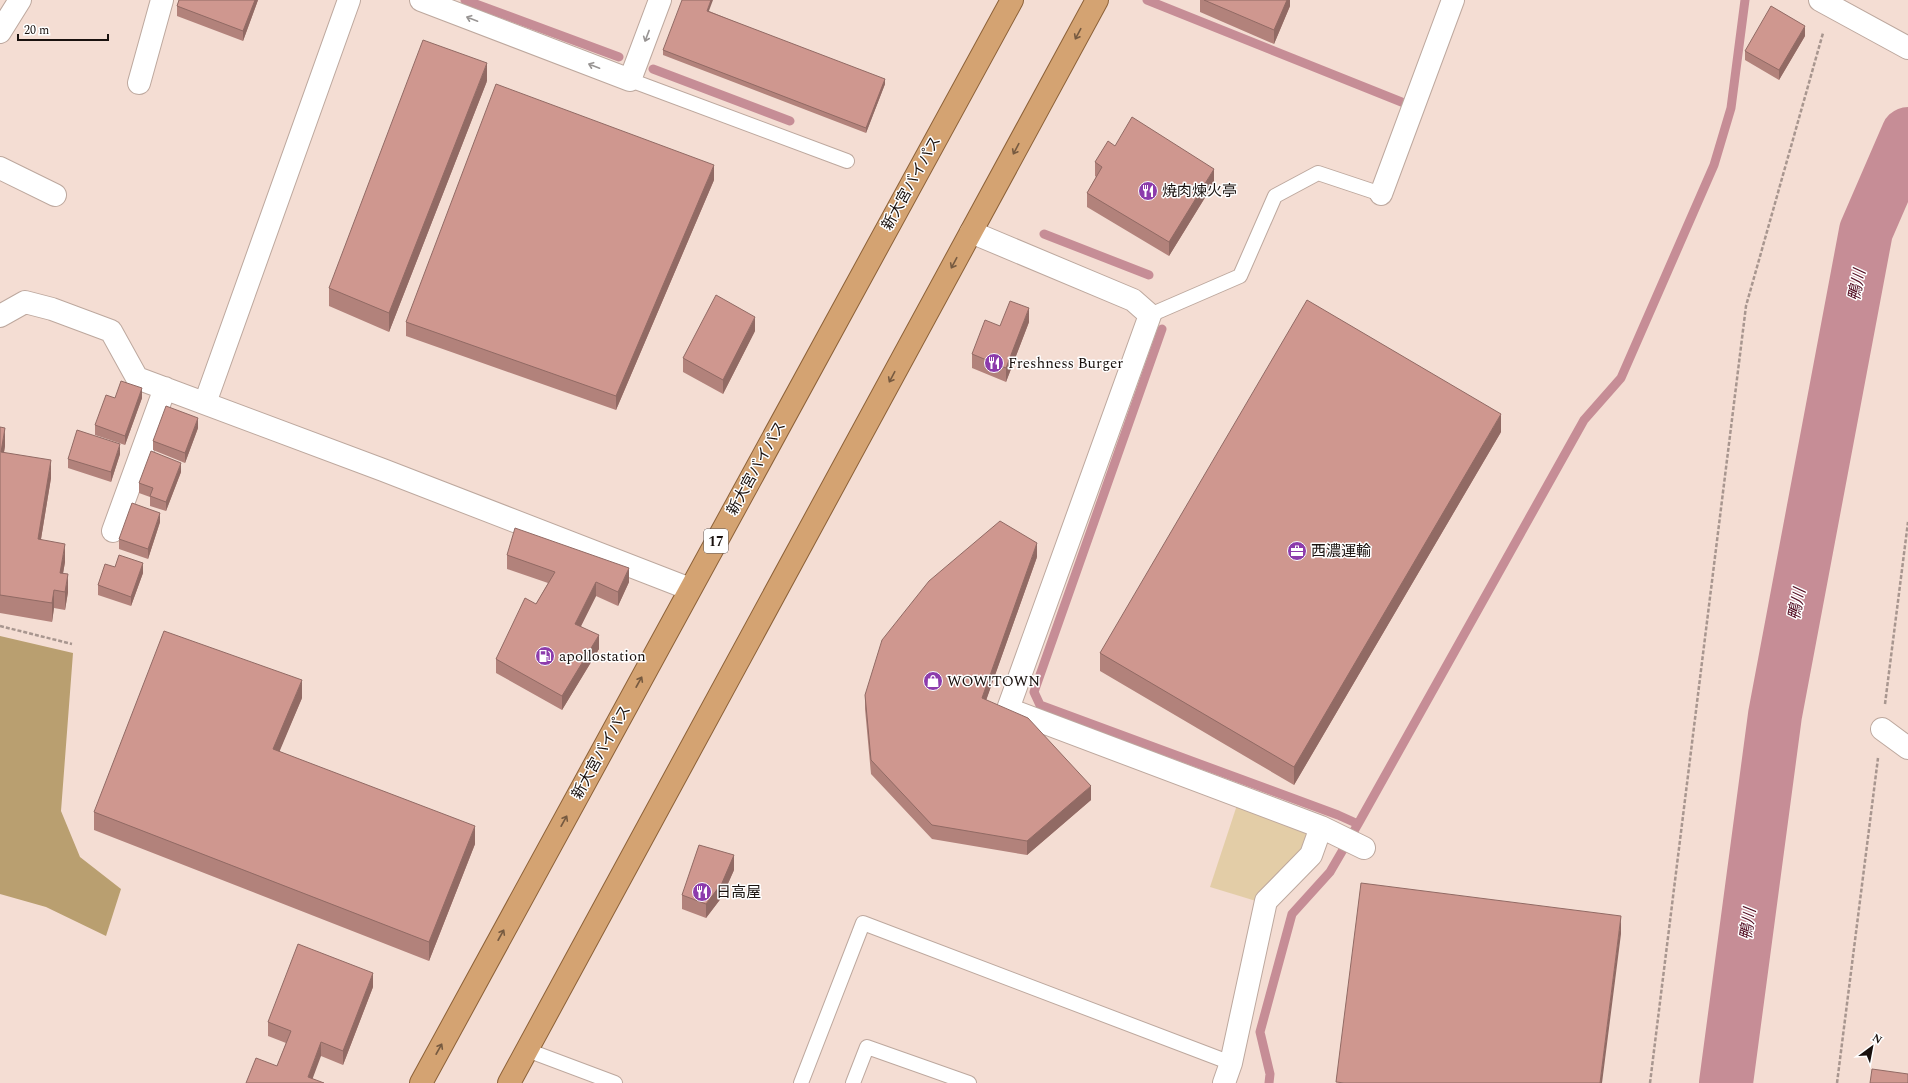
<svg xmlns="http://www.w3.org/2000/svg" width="1908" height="1083" font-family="Spectral,'Noto Sans JP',serif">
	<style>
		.green { fill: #e3cda7 }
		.forest { fill: #b99f70 }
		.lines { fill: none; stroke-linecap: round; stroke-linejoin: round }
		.stream { stroke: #c68d96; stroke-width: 9 }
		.river { stroke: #c68d96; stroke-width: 54 }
		.service-casing { stroke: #bda89e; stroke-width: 16 }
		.minor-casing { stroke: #bda89e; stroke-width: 24 }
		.tertiary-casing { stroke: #bda89e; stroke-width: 24 }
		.trunk-casing { stroke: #8c6138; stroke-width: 24 }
		.path { stroke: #a8968f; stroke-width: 2.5; stroke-dasharray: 4 2; stroke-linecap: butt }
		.service { stroke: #fff; stroke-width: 14 }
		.minor { stroke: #fff; stroke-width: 22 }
		.tertiary { stroke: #fff; stroke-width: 22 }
		.trunk { stroke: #d4a372; stroke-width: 22 }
		.wall { fill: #b2827b }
		.shaded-wall { fill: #916a64 }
		.building { fill: #cf978f; stroke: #916a64 }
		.oneway { stroke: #989493 }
		.oneway2 { stroke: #765a40 }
		.labels { text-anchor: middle; stroke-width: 3; stroke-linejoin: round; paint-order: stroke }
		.shield { fill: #fff; stroke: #5e5856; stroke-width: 1 }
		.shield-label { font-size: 14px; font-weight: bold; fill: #19110e }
		.street-label { font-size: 15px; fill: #19110e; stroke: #fff }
		.poi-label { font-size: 15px; fill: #19110e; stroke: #fff; text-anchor: start }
		.water-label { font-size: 16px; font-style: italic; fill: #510c21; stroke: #fff }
	</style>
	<rect width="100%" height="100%" fill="#f4ddd3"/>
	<path class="green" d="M1237,805L1313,832L1306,851L1256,901L1210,887Z"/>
	<path class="forest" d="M0,636L73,653L61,811L80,857L121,889L106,936L46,907L0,894Z"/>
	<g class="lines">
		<path class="stream" d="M465,0L619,57
			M1147,0L1404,103
			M653,69L790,121
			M1044,234L1149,275
			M1162,329L1034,692L1040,705L1338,815L1358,824L1330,872L1292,914L1260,1032L1270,1074L1269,1083
			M1358,824L1584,420L1621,378L1714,165L1731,108L1745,0"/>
		<path class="river" d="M1726,1083L1775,715L1866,231L1908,134"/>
		<g class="service-casing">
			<path id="service" d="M630,80L847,161
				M1150,315L1240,276L1275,196L1318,173L1381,194
				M527,1050L615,1083
				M801,1083L863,923L1231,1063
				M853,1083L867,1047L969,1083"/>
		</g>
		<g class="minor-casing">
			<path id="minor" d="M421,0L630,80L660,0
				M0,32L20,0
				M139,83L162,0
				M0,168L55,195
				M1381,194L1453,0
				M971,232L1133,300L1150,315L1008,709L1321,827L1311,855L1266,901L1231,1063L1224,1083
				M0,316L25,302L52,309L111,331L137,378L383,470L690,589
				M205,403L349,0
				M113,531L165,388
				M1321,827L1364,848"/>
		</g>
		<g class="tertiary-casing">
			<path id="tertiary" d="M1820,0L1908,48
				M1882,729L1908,748"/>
		</g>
		<g class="trunk-casing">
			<path id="trunk" d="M421,1083L1012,0
				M509,1083L1097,0"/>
		</g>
		<path class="path" d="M0,626L72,644
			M1885,704L1908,522
			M1650,1083L1746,306L1823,33
			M1837,1083L1878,758"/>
		<use href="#service" class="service"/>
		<use href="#minor" class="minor"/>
		<use href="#tertiary" class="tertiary"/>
		<use href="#trunk" class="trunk"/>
	</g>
	<path class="wall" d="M179,0H258L243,41L177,16V6Z
		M1200,0H1290V6L1274,44L1200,12Z
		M709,11L885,84L866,133L663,55V50Z
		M1805,36L1779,80L1745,60V51Z
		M487,81L389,332L329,306V288Z
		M1115,146L1214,183L1169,256L1087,207V193L1096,177L1095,176V162Z
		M714,180L616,410L406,336V322Z
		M1029,322L1006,382L972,368V354L1000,326Z
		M755,331L723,394L683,372V358Z
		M115,398H142L125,445L95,435V425Z
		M0,427L5,446L4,452L51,478L41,539L65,562L63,573L68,592L65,610L54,608L52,622L0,613Z
		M198,428L185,463L153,450V441Z
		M1501,432L1294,785L1100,671V653Z
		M120,454L111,482L68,468V459Z
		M181,472L166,511L150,506V497L139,493V483Z
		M160,522L148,559L119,549V539Z
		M507,555L629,582L618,606L596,596L581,626L599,649L562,710L496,673V659L536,604L548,583L507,569Z
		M1037,557L986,700L1091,800L1027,855L932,839L871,774L865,709V695Z
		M115,567L143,573L131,606L98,595V585Z
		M302,698L279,751L475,844L429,961L94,830V812Z
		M734,870L722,897L706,918L682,909V895Z
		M373,987L343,1065L321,1056L277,1066L286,1043L268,1036V1022Z"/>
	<path class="shaded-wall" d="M255,0H258L243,41V31Z
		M711,0H713L707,16V11Z
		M1287,0H1290V6L1274,44V30Z
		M1805,26V36L1779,80V70Z
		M487,63V81L389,332V313Z
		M885,79V84L866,133V128Z
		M714,165V180L616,410V396Z
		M1214,169V183L1169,256V242Z
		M1029,308V322L1006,382V368Z
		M755,317V331L723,394V380Z
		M142,388V398L125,445V436Z
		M1501,414V432L1294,785V767Z
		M198,418V428L185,463V453Z
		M5,428V446L1,470V452Z
		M120,444V454L111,482V472Z
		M51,460V478L38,557V539Z
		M181,463V472L166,511V502Z
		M160,513V522L148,559V549Z
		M1037,543V557L982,712V698Z
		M65,544V562L60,591V573Z
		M143,563V573L131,606V597Z
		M629,568V582L618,606V592Z
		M68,574V592L65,610V592Z
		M596,582V596L575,638V624Z
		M54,590V608L52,622V603Z
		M599,635V649L562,710V696Z
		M302,680V698L273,767V749Z
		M1091,786V800L1027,855V841Z
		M475,826V844L429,961V942Z
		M734,855V870L722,897L706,918V904Z
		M1621,916V934L1602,1083H1600Z
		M373,973V987L343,1065V1051Z
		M321,1042V1056L311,1083L308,1077Z"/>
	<path class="building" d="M179,0H255L243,31L177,6Z
		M682,0H711L707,11L885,79L866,128L663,50Z
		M1204,0H1287L1274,30Z
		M1771,6L1805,26L1779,70L1745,51Z
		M423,40L487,63L389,313L329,288Z
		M496,84L714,165L616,396L406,322Z
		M1132,117L1214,169L1169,242L1087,193L1102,167L1095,162L1108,141L1115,146Z
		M716,295L755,317L723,380L683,358Z
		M1307,300L1501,414L1294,767L1100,653Z
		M1010,301L1029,308L1006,368L972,354L985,320L1000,326Z
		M121,381L142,388L125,436L95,425L106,395L115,398Z
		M166,406L198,418L185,453L153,441Z
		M0,427L5,428L1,452L51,460L38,539L65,544L60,573L68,574L65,592L54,590L52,603L0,595Z
		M77,430L120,444L111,472L68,459Z
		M151,451L181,463L166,502L150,496L153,488L139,483Z
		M132,503L160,513L148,549L119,539Z
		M1000,521L1037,543L982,698L1028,718L1091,786L1027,841L932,825L871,760L865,695L882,640L929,581Z
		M515,528L629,568L618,592L596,582L575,624L599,635L562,696L496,659L525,598L536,604L555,572L507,555Z
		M119,555L143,563L131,597L98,585L105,564L115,567Z
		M164,631L302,680L273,749L475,826L429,942L94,812Z
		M699,845L734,855L722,883L706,904L682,895Z
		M1361,883L1621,916L1600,1083H1344L1336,1082Z
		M298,944L373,973L343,1051L321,1042L308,1077L324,1083H246L256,1058L277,1066L291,1031L268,1022Z
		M1872,1069L1908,1074V1083H1870Z"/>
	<defs><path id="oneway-shaft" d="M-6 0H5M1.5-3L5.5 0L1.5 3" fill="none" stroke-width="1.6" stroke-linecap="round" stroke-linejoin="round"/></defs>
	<g class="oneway">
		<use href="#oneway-shaft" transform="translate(472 19) rotate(-159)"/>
		<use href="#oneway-shaft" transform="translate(647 36) rotate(111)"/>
		<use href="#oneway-shaft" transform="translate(594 66) rotate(-159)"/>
	</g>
	<g class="oneway2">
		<use href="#oneway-shaft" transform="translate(1078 34) rotate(118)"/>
		<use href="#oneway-shaft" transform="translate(1016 149) rotate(118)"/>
		<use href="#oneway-shaft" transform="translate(954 263) rotate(118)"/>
		<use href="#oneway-shaft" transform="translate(892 377) rotate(118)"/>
		<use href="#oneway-shaft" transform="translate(639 682) rotate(-61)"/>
		<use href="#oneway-shaft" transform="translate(564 821) rotate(-61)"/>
		<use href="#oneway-shaft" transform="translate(501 935) rotate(-61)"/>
		<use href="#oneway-shaft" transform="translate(439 1049) rotate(-61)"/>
	</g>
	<defs>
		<g id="restaurant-disc" transform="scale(1)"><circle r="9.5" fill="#8c3cac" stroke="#fff"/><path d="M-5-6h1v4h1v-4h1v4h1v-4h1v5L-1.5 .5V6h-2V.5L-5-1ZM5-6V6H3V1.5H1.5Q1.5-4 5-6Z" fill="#fff"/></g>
		<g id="office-disc" transform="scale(1)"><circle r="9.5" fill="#8c3cac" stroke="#fff"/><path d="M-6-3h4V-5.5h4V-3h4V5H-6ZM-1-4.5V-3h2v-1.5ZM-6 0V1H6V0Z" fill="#fff"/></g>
		<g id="fuel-disc" transform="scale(1)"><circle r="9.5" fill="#8c3cac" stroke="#fff"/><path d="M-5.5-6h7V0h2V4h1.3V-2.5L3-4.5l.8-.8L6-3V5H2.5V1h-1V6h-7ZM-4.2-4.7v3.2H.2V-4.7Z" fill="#fff"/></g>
		<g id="shop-disc" transform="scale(1)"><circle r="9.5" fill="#8c3cac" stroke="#fff"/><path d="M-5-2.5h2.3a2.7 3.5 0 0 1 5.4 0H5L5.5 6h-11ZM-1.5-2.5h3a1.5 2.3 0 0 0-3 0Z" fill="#fff"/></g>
	</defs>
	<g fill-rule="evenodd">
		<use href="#restaurant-disc" x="1148" y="191"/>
		<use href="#restaurant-disc" x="994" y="363"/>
		<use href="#office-disc" x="1297" y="551"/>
		<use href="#fuel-disc" x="545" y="656"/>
		<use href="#shop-disc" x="933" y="681"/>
		<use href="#restaurant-disc" x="702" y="892"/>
	</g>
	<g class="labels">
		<rect class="shield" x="704" y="529" width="24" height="24" rx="3"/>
		<g class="shield-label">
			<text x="716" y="546">17</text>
		</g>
		<g class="street-label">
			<text transform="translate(911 183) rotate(-61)" y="5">新大宮バイパス</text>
			<text transform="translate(756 468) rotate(-61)" y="5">新大宮バイパス</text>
			<text transform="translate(601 752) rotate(-61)" y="5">新大宮バイパス</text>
		</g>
		<g class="poi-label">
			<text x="1162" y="196">焼肉煉火亭</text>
			<text x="1008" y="368">Freshness Burger</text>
			<text x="1311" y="556">西濃運輸</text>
			<text x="559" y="661">apollostation</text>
			<text x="947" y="686">WOW!TOWN</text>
			<text x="716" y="897">日高屋</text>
		</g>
		<g class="water-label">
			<text transform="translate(1856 285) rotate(-79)" y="6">鴨川</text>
			<text transform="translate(1796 604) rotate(-79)" y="6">鴨川</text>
			<text transform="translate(1747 924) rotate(-82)" y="6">鴨川</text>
		</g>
	</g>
	<g transform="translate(1872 1047) rotate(32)" stroke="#ffffff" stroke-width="3" paint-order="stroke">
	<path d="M0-3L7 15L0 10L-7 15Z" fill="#19110e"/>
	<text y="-6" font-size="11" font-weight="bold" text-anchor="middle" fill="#19110e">N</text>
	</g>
	<path d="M18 34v6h90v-6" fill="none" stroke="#19110e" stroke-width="2"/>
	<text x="24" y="34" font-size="12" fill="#19110e" stroke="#ffffff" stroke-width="3" paint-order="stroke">20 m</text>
</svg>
